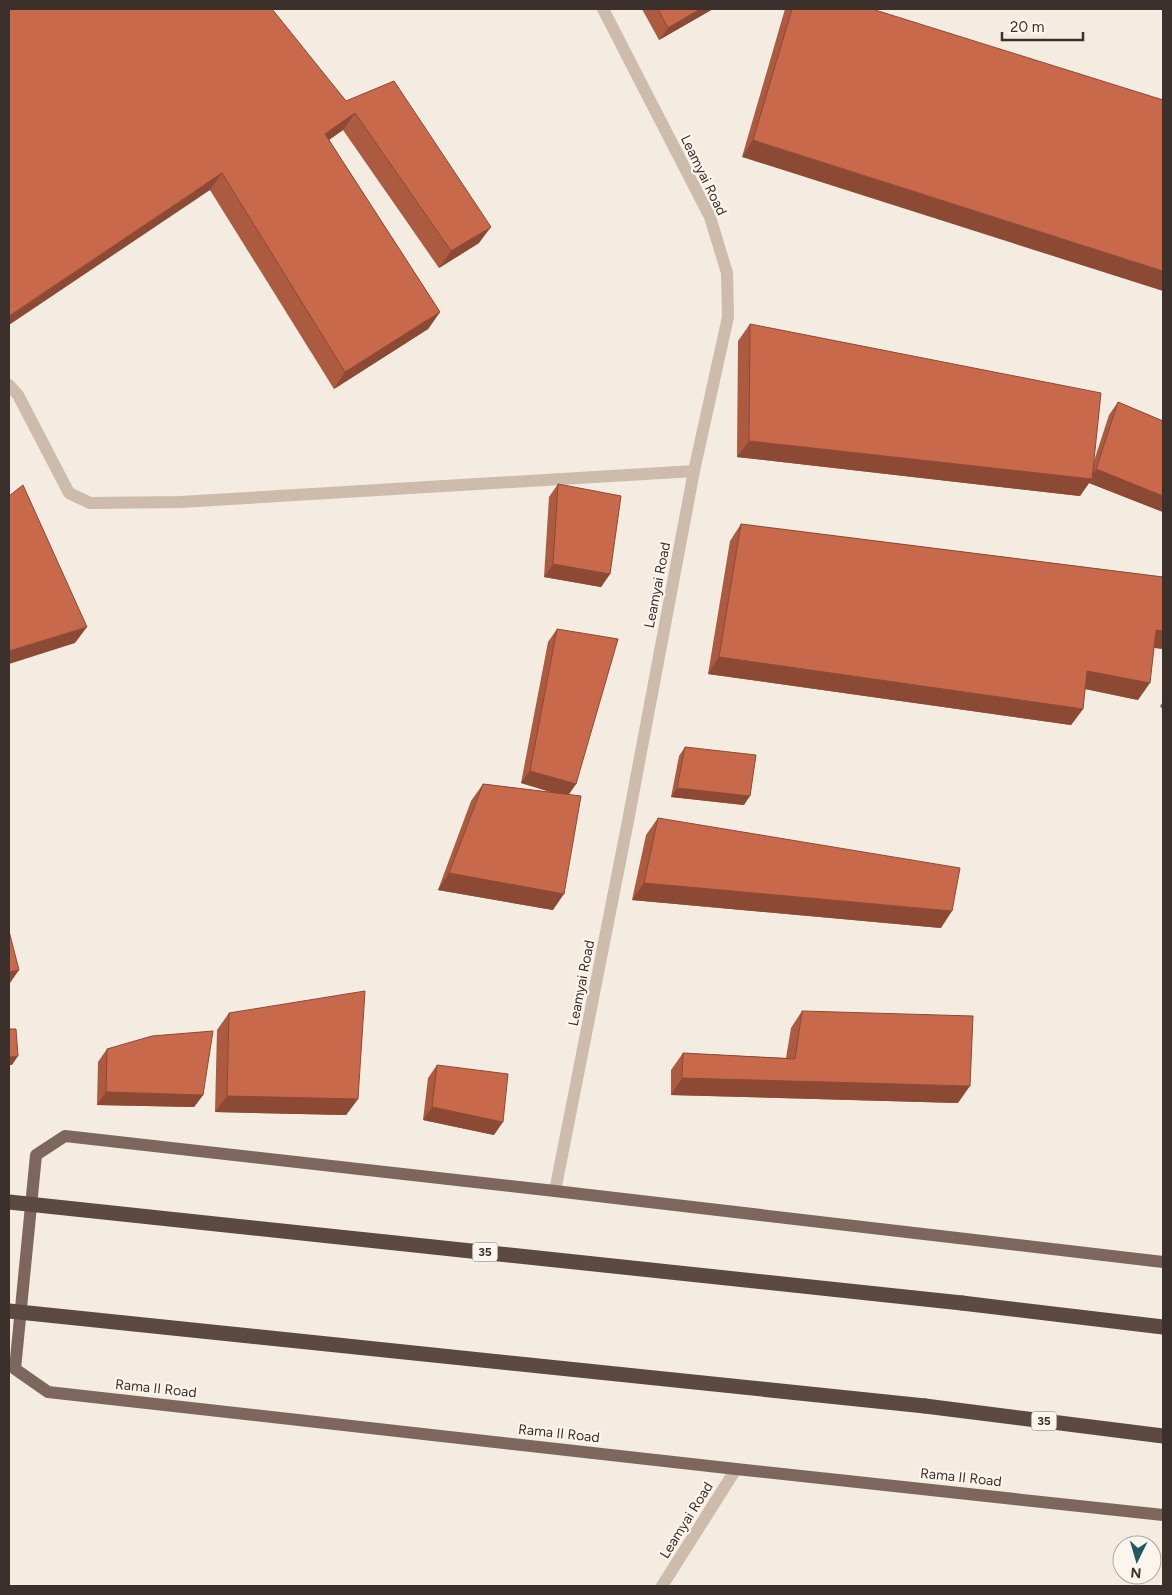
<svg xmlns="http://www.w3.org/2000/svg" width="1172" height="1595" font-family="Figtree,sans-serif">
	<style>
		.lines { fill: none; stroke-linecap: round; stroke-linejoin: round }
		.minor { stroke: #cdbbac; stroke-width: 12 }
		.major { stroke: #7d675c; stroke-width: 12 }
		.highway { stroke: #5c4a42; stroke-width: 15 }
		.highway-bridge { stroke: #5c4a42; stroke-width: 15 }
		.wall { fill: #ac5a40 }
		.shaded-wall { fill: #8c4a34 }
		.building { fill: #c8694b; stroke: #8c4a34 }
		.labels { text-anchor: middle; stroke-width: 4.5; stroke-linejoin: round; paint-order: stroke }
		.shield { fill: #fbf5ee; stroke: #756b66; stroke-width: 1 }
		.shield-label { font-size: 12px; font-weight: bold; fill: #3b302b }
		.street-label { font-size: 14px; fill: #3b302b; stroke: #fbf5ee }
	</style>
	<rect width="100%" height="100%" fill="#f4ebe1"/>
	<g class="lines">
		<path class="minor" d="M9,385L18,395L69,493L90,503L180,502L694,471
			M555,1191L628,821L694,471L728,317L727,273L710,217L603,9
			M662,1586L736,1469"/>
		<path class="major" d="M1163,1262L555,1191L65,1136L36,1155L15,1369L48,1392L736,1469L1163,1515"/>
		<path class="highway" d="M962,1303L1163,1327
			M925,1406L1163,1436"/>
		<path class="highway-bridge" d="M9,1202L962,1303
			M9,1311L925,1406"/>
	</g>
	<path class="wall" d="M9,9L346,101L479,243L439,268L343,130L329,140L440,312L428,329L334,389L210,190Z
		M642,9H713L659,40Z
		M785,9H872L742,157Z
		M750,324L1094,461L1109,415L1118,402L1163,421V512L1089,483L1080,496L737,457L738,341Z
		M558,484L610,574L601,587L544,577L549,497Z
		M741,524L1163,577V649L1154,648L1138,700L1085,689L1083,709L1071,725L708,674L730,541Z
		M557,629L576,784L568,795L553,910L438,890L471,801L483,784L551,792L521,783L548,642Z
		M1163,702V710L1160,706Z
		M685,747L744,805L671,797L679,756Z
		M658,818L941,928L632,900L646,835Z
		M802,1011L958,1103L671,1095V1070L683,1053L786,1058L791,1028Z
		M229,1013L358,1099L346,1115L215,1112L217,1030Z
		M107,1049L203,1095L194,1107L97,1105L98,1062Z
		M437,1065L494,1135L423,1120L428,1078Z"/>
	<path class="shaded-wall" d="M700,9H713L659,40L668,28Z
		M355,113L343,130L314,150L325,134Z
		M753,140L1163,271V291L742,157Z
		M222,173L210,190L9,325V316Z
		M491,227L479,243L439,268L451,251Z
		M440,312L428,329L334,389L345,372Z
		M749,441L1089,479L1096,469L1163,496V512L1089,483L1080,496L737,457Z
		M553,564L610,574L601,587L544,577Z
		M87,627L75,643L9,664V651Z
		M1156,630L1163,631V649L1145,646Z
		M719,657L1083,709L1071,725L708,674Z
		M1087,671L1150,683L1138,700L1076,687Z
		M530,771L576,784L567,797L521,783Z
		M677,788L750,796L744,805L671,797Z
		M449,873L564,894L553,910L438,890Z
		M644,883L952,911L941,928L632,900Z
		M19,970L10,983H9V972Z
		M18,1056L12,1065H9V1057Z
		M682,1078L970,1086L958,1103L671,1095Z
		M106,1092L203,1095L194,1107L97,1105Z
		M227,1096L358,1099L346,1115L215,1112Z
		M432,1107L503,1122L494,1135L423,1120Z"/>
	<path class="building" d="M9,9H272L346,101L394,81L491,227L451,251L355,113L325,134L440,312L345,372L222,173L9,316Z
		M658,9H700L668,28Z
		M792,9H872L1163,100V271L753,140Z
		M750,324L1101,393L1092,479L749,441Z
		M1118,402L1163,421V496L1096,469Z
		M558,484L621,496L610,574L553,564Z
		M23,485L87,627L9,651V496Z
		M741,524L1163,577V631L1156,630L1150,683L1087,671L1083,709L719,657Z
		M557,629L618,639L576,784L530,771Z
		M685,747L756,755L750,796L677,788Z
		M483,784L581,796L564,894L449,873Z
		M658,818L960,868L952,911L644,883Z
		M9,931L19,970L9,972Z
		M365,991L358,1099L227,1096L229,1013Z
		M802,1011L973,1016L970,1086L682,1078L683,1053L795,1059Z
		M9,1029H16L18,1056L9,1057Z
		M213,1031L203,1095L106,1092L107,1049L152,1036Z
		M437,1065L508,1074L503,1122L432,1107Z"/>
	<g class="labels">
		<g class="shield">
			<rect x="472.5" y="1242.5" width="25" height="19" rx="4"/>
			<rect x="1031.5" y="1411.5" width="25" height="19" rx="4"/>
		</g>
		<g class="shield-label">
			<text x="485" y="1256">35</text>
			<text x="1044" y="1425">35</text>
		</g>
		<g class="street-label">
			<text transform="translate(704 175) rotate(64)" y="5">Leamyai Road</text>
			<text transform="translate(657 585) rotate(-79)" y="5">Leamyai Road</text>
			<text transform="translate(581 983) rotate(-79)" y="5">Leamyai Road</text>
			<text transform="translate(156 1388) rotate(6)" y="5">Rama II Road</text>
			<text transform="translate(559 1433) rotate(6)" y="5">Rama II Road</text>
			<text transform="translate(961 1477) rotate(6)" y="5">Rama II Road</text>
			<text transform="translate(686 1520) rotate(-58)" y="5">Leamyai Road</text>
		</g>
	</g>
	<rect width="1172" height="1595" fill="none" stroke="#3b302b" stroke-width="20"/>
	<g transform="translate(1137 1560) rotate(185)"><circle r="24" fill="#fbf5ee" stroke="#aea6a0"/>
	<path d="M0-4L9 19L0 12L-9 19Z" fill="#1f5a5e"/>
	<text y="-8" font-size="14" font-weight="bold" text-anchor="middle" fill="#3b302b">N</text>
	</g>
	<path d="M1002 32v8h81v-8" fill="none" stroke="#3b302b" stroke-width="2.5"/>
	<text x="1010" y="32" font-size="15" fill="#3b302b" stroke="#fbf5ee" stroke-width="4" paint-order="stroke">20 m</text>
</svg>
